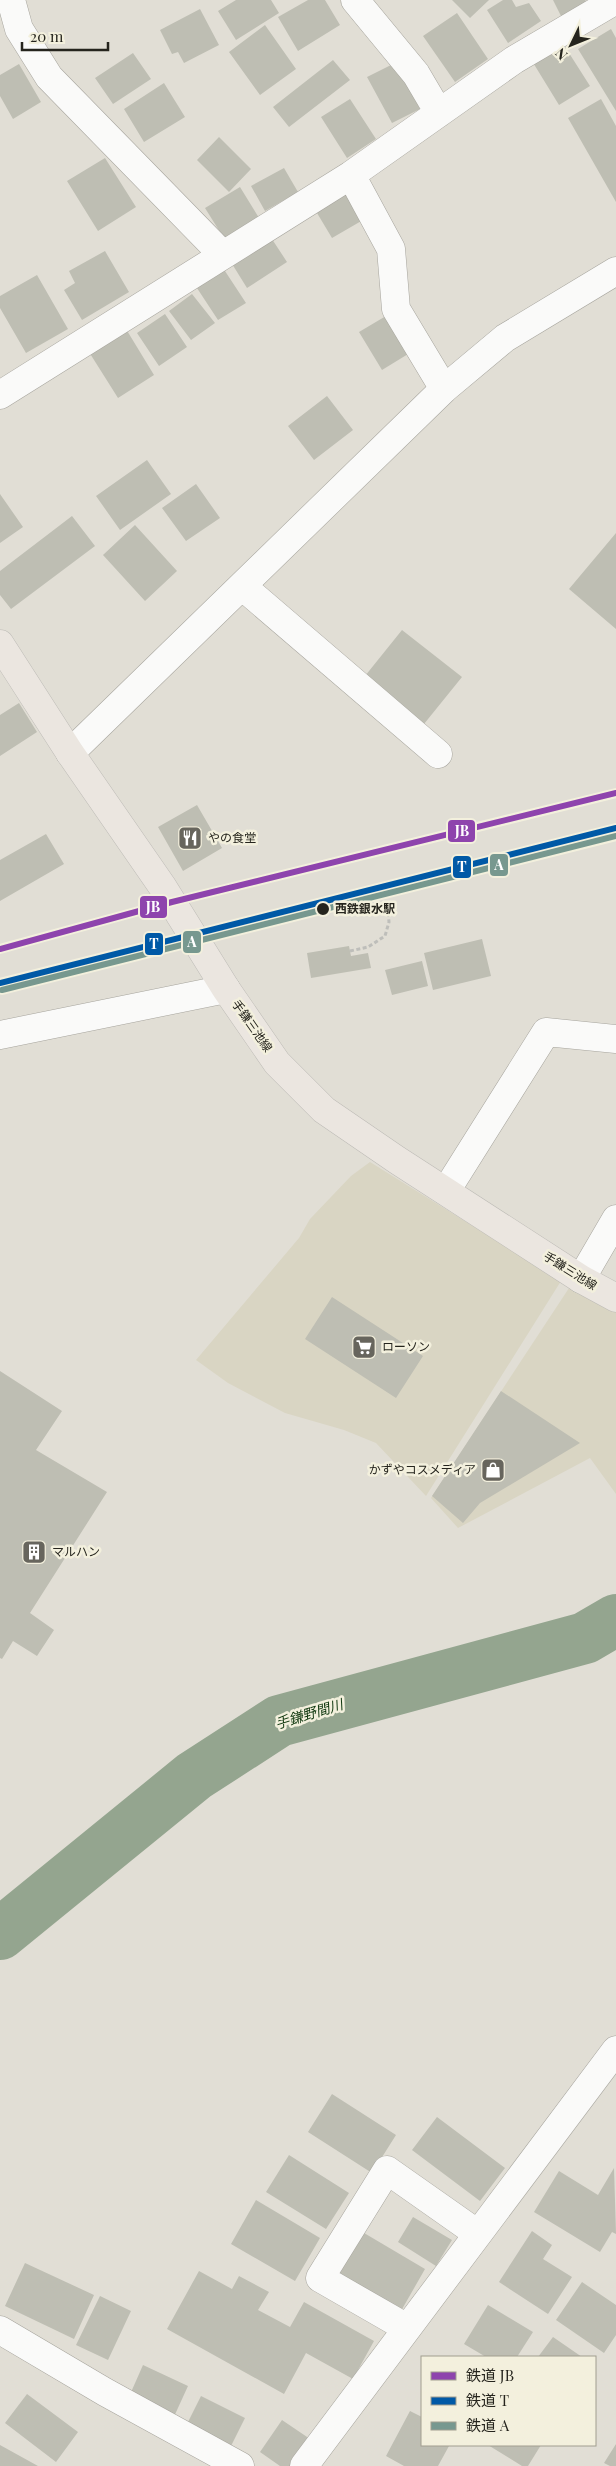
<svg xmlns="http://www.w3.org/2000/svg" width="616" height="2466" font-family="'Playfair Display','Noto Sans JP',serif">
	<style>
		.built { fill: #d9d5c3 }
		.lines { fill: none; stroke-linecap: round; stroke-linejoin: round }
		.river { stroke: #94a58f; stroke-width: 52 }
		.building { fill: #bebeb3 }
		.minor-casing { stroke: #a6a49d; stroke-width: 29 }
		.major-casing { stroke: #bdbbb6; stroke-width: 29 }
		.path { stroke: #bebeba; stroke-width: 3; stroke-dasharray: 4 2.5; stroke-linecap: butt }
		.minor { stroke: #fafaf9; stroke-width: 28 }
		.major { stroke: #ebe6e0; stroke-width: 28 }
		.rail-1-casing { stroke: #f3f0dd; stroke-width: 10 }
		.rail-2-casing { stroke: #f3f0dd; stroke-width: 10 }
		.rail-3-casing { stroke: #f3f0dd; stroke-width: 10 }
		.rail-1 { stroke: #8e44ad; stroke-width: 6 }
		.rail-2 { stroke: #0059a6; stroke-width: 6 }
		.rail-3 { stroke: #77988f; stroke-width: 6 }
		.stop-dot { fill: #25241d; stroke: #f3f0dd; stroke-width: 2 }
		.labels { text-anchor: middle; stroke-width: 5; stroke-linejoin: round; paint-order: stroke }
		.poi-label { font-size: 12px; fill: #25241d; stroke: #f3f0dd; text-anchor: start }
		.stop-label { font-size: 12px; font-weight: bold; fill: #25241d; stroke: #f3f0dd; text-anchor: start }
		.street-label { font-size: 12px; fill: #25241d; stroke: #f3f0dd }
		.water-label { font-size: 14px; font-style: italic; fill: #10380f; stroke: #f3f0dd }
		.line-badge { stroke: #f3f0dd; stroke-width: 2 }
		.badge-label { font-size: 14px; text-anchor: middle; font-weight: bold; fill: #fff }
	</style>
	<rect width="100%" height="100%" fill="#e1ded5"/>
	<path class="built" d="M370,1162L561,1281L426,1496L376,1443L344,1430L285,1413L228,1383L196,1360L299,1238L310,1219L351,1176Z
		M571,1285L616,1311V1494L590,1458L458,1528L431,1498Z"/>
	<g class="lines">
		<path class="river" d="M0,1934L194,1776L279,1721L585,1638L616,1620"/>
	</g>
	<path class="building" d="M236,0H271L279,13L236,40L218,11Z
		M308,0H325L340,25L298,51L278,17Z
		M452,0H489L470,18Z
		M503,0H512L516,7L529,3L541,21L508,43L487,10Z
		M553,0H585L587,2L561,16Z
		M200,9L219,45L184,63L178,52L172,54L160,30Z
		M457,13L488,59L455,82L423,36Z
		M265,25L296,69L260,95L229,52Z
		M611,29L616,38V111L578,49Z
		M562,42L590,86L559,105L532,61Z
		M133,53L151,79L113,104L95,78Z
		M333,60L350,80L289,127L273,107Z
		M395,63L420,109L392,123L367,77Z
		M19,64L41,102L13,119L0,96V75Z
		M164,83L185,117L144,142L124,109Z
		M350,99L376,139L347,158L321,117Z
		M601,99L616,126V202L568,118Z
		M219,137L251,169L229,192L197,160Z
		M105,158L136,207L98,231L67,181Z
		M284,168L298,192L265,211L251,186Z
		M240,187L259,218L225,240L205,208Z
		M346,190L363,220L332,238L314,208Z
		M268,233L287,262L247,288L229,259Z
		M105,251L129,292L82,320L64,290L75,283L69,271Z
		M223,268L246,303L218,320L195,285Z
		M37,275L68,329L26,353L0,308V296Z
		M192,294L215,323L191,340L169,311Z
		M391,313L413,351L382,370L359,332Z
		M165,314L187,347L159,366L137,333Z
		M126,329L154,375L118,398L89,352Z
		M327,396L353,430L314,460L288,426Z
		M147,460L171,494L120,530L96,496Z
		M196,484L220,518L186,541L162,508Z
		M0,494L23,527L0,543Z
		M72,516L95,546L11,609L0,595V571Z
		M135,525L177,571L145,601L103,555Z
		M616,533V629L569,589Z
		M402,630L462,677L424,724L365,676Z
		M19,703L37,732L0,756V715Z
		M197,805L222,848L183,871L158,827Z
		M46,834L64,864L0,901V860Z
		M482,939L491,976L433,990L424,953Z
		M349,946L351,956L368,953L371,968L311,978L307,953Z
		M422,961L428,986L392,995L385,970Z
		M332,1297L423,1356L396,1398L305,1339Z
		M0,1371L62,1411L36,1450L107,1492L30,1613L54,1630L37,1656L13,1641L2,1659L0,1658Z
		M501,1391L580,1443L480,1503L463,1523L432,1496Z
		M332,2094L396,2135L372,2173L308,2132Z
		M437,2117L505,2168L480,2201L412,2150Z
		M289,2155L349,2193L326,2229L266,2192Z
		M614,2168L616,2234L612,2232L600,2252L534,2212L559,2171L598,2195Z
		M256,2200L320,2238L295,2281L231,2244Z
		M413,2217L452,2240L436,2266L398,2242Z
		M359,2230L425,2269L401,2311L334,2273Z
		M532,2231L552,2245L543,2259L572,2277L548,2314L499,2282Z
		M25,2263L94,2295L74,2339L5,2306Z
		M199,2271L232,2289L239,2276L269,2292L258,2310L290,2327L304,2302L374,2341L353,2379L306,2353L284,2394L167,2329Z
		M582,2282L616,2305V2335L604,2353L556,2320Z
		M100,2296L131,2311L108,2360L76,2345Z
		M488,2305L533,2332L517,2357H486L464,2344Z
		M553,2337L582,2357H538Z
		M143,2365L188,2386L172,2421L128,2399Z
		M27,2394L78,2432L56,2462L5,2423Z
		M201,2396L245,2418L228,2452L184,2430Z
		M410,2411L422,2417V2445L449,2446L438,2466H404L386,2456Z
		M282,2420L313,2441L295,2466H280L260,2452Z
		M616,2444V2466H610L604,2463Z
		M0,2445L38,2466H0Z
		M488,2445H541L528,2466H522Z"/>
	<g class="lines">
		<g class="minor-casing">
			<path id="minor" d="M11,0L19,29L49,77L223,255
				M355,0L416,74L439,113
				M351,175L391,249L396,309L444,389
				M0,395L351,175L514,60L616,0
				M242,586L438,754
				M70,753L444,389L505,338L616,271
				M0,1035L226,989
				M446,1191L546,1032L616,1039
				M581,1279L616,1219
				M407,2328L320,2278L387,2170L478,2234
				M0,2330L105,2392L240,2466
				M304,2466L616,2050"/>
		</g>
		<g class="major-casing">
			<path id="major" d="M0,644L70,753L162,886L226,989L277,1063L324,1110L397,1160L581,1279L616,1298"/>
		</g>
		<path class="path" d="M350,951L368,947L385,936L389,922L388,910"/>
		<use href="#minor" class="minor"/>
		<use href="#major" class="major"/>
		<g class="rail-1-casing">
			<path id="rail-1" d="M0,949L172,902L616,793"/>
		</g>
		<g class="rail-2-casing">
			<path id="rail-2" d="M0,983L616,828"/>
		</g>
		<g class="rail-3-casing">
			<path id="rail-3" d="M2,990L616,836"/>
		</g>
		<use href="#rail-1" class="rail-1"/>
		<use href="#rail-2" class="rail-2"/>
		<use href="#rail-3" class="rail-3"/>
	</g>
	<defs>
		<g id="restaurant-square" transform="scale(1.25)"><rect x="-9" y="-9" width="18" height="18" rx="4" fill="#67655d" stroke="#f3f0dd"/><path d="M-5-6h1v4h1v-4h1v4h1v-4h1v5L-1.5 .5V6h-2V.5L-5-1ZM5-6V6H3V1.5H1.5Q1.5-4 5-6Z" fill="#fff"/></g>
		<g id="supermarket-square" transform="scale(1.25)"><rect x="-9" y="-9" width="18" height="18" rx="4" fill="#67655d" stroke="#f3f0dd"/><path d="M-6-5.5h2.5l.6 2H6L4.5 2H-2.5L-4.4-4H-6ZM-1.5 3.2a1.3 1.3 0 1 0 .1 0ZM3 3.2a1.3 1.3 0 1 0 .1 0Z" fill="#fff"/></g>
		<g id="shop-square" transform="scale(1.25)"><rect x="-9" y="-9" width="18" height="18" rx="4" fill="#67655d" stroke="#f3f0dd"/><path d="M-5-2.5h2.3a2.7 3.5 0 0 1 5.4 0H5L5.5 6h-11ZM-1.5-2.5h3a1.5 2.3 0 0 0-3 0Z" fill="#fff"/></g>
		<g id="building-square" transform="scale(1.25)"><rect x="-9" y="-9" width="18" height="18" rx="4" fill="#67655d" stroke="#f3f0dd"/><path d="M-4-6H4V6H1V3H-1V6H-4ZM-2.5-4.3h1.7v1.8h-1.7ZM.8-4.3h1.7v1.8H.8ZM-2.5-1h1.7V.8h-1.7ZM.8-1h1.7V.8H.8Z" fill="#fff"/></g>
	</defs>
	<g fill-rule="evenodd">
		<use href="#restaurant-square" x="190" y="838"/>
		<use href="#supermarket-square" x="364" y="1347"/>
		<use href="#shop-square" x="493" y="1470"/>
		<use href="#building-square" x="34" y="1552"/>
	</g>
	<circle class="stop-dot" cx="323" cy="909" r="7"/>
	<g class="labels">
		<g class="poi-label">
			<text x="208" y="842">やの食堂</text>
			<text x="382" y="1351">ローソン</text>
			<text x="476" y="1474" text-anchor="end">かずやコスメディア</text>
			<text x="52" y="1556">マルハン</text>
		</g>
		<g class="stop-label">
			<text x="335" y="913">西鉄銀水駅</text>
		</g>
		<g class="street-label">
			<text transform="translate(252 1026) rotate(55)" y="4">手鎌三池線</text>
			<text transform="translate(570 1271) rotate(32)" y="4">手鎌三池線</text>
		</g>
		<g class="water-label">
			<text transform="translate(309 1714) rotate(-17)" y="5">手鎌野間川</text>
		</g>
	</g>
	<g class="line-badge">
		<rect x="447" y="819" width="29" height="24" rx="5" fill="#8e44ad"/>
		<rect x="489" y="853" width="20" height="24" rx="5" fill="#77988f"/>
		<rect x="452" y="855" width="20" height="24" rx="5" fill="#0059a6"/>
		<rect x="139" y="895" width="29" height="24" rx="5" fill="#8e44ad"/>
		<rect x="182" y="930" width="20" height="24" rx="5" fill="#77988f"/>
		<rect x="144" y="932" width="20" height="24" rx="5" fill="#0059a6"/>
	</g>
	<g class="badge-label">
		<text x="462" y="836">JB</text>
		<text x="499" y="870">A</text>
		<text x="462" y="872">T</text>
		<text x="153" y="912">JB</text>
		<text x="192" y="947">A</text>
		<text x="154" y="949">T</text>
	</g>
	<rect x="421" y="2356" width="175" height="90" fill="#f3f0dd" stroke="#a19e90"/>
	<rect x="431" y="2372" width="25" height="8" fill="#8e44ad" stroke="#a19e90"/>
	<text x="466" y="2381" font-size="15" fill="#25241d">鉄道 JB</text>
	<rect x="431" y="2397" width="25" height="8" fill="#0059a6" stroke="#a19e90"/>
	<text x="466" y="2406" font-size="15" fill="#25241d">鉄道 T</text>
	<rect x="431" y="2422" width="25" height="8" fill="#77988f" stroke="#a19e90"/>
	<text x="466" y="2431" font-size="15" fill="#25241d">鉄道 A</text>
	<g transform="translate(571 45) rotate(227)" stroke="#f3f0dd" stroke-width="4" paint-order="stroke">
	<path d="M0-4L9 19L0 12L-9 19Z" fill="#25241d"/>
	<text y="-8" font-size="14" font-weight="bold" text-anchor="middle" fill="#25241d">N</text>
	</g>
	<path d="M22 42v8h86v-8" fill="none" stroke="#25241d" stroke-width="2.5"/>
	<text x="30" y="42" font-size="15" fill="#25241d" stroke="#f3f0dd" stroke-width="4" paint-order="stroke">20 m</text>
</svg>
